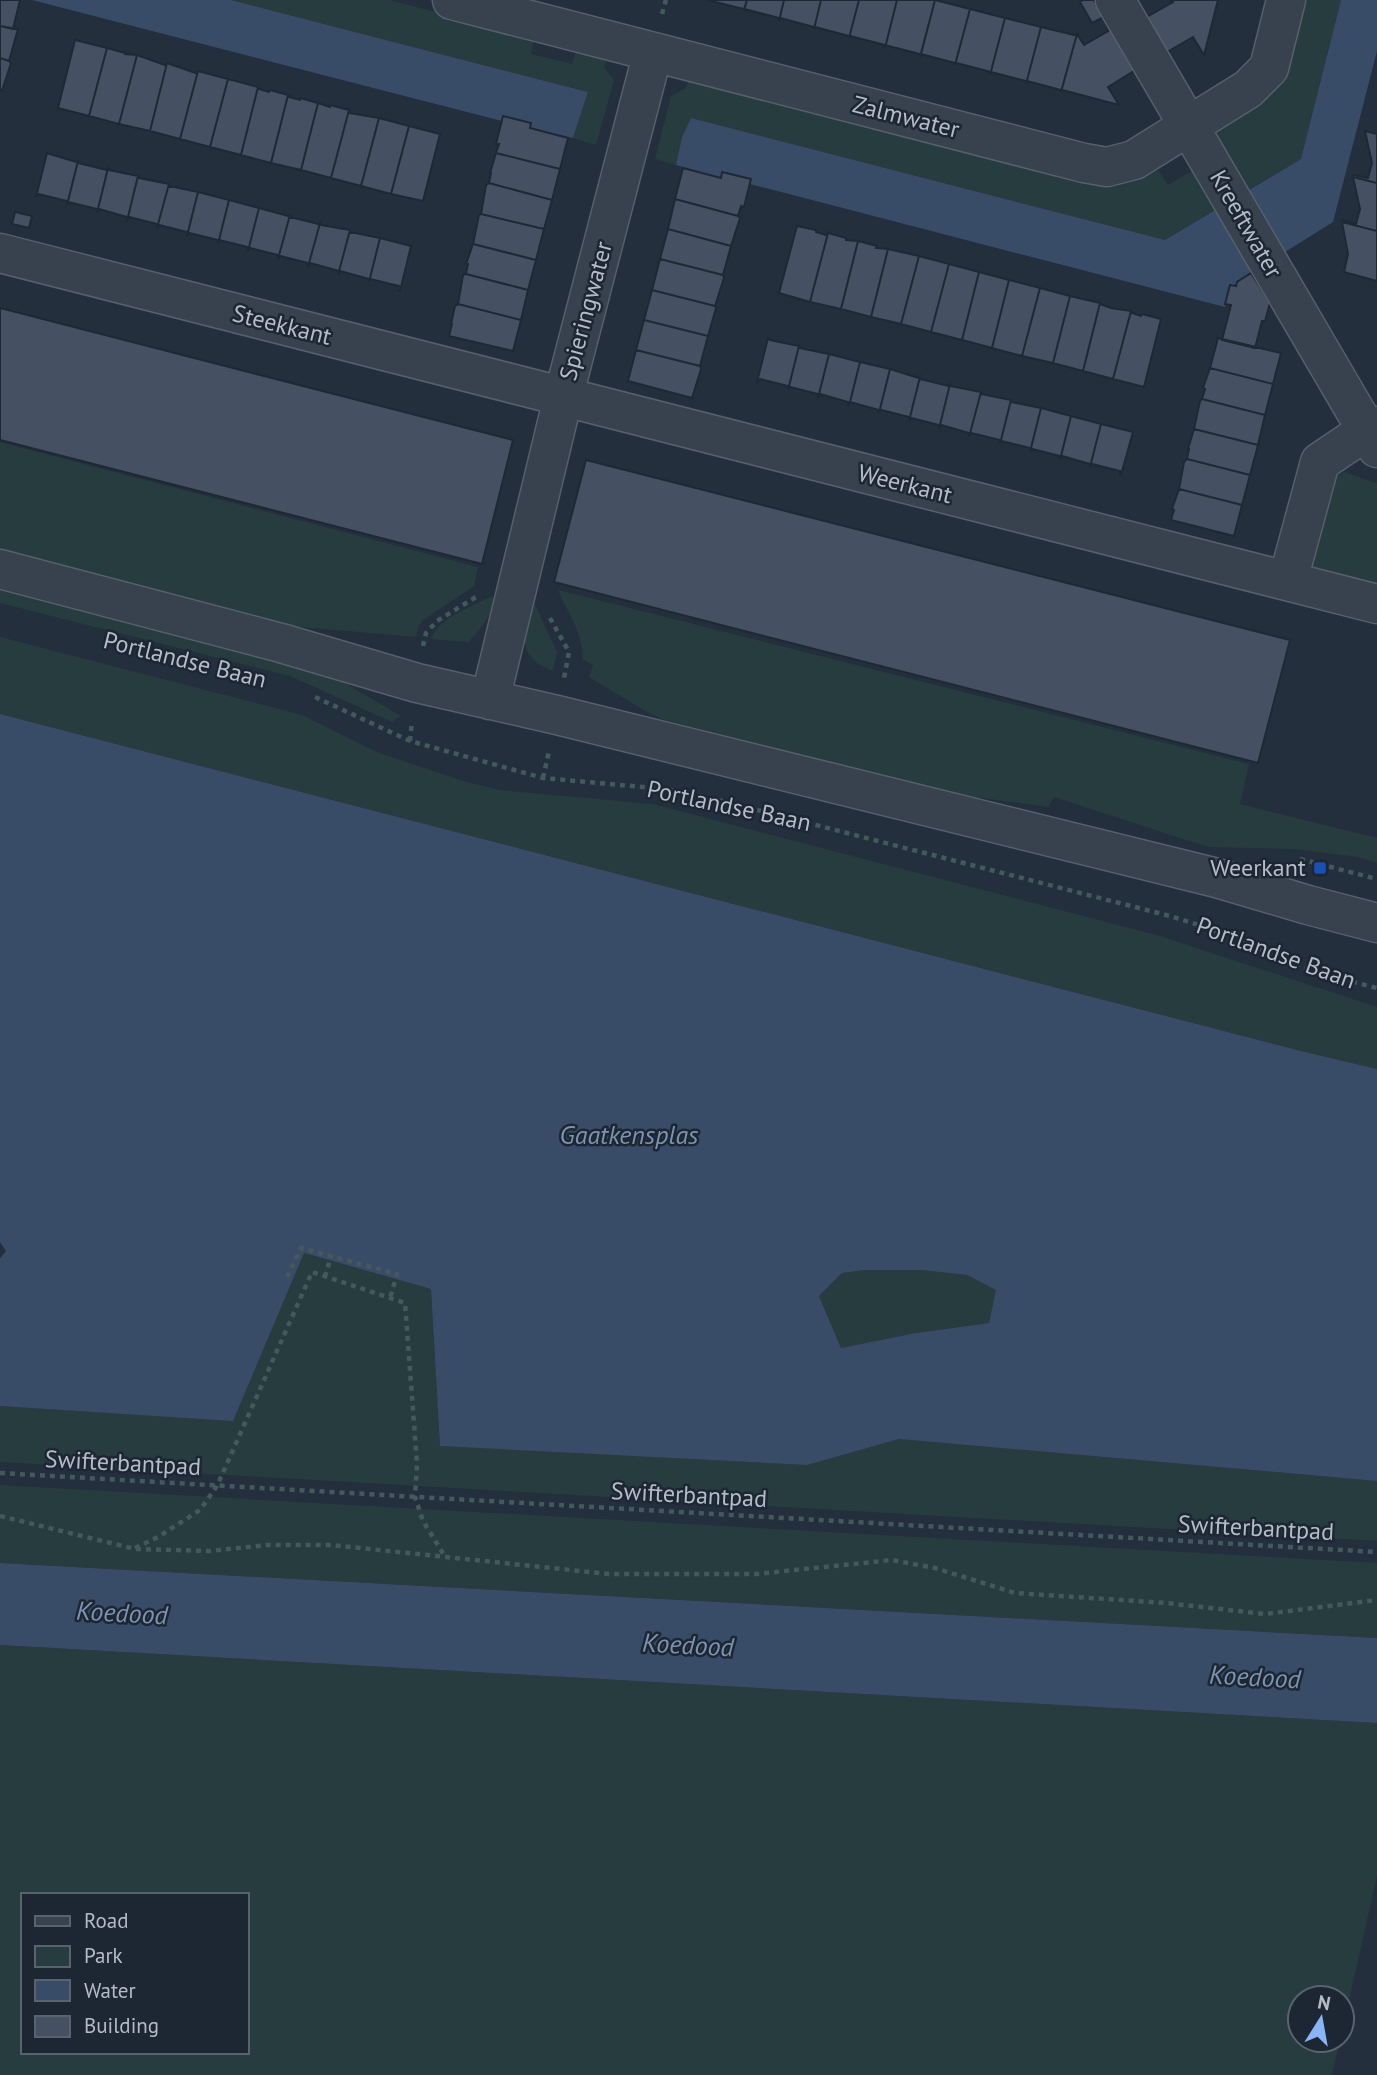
<svg xmlns="http://www.w3.org/2000/svg" width="1377" height="2075" font-family="'PT Sans',sans-serif">
	<style>
		.green { fill: #263c3f; fill-rule: evenodd }
		.water { fill: #394c67; fill-rule: evenodd }
		.building { fill: #455162; stroke: #1f2835; stroke-width: 2 }
		.lines { fill: none; stroke-linecap: round; stroke-linejoin: round }
		.minor-casing { stroke: #565f6c; stroke-width: 41 }
		.path { stroke: #44595c; stroke-width: 4.5; stroke-dasharray: 5 5; stroke-linecap: butt }
		.minor { stroke: #38414e; stroke-width: 38 }
		.transit-dot { fill: #1a4fb4; stroke: #1d2633; stroke-width: 2.5 }
		.labels { text-anchor: middle; stroke-width: 5; stroke-linejoin: round; paint-order: stroke }
		.street-label { font-size: 24px; fill: #b4bcc9; stroke: #1d2633 }
		.poi-label { font-size: 24px; fill: #b4bcc9; stroke: #1d2633; text-anchor: end }
		.water-label { font-size: 26px; font-style: italic; fill: #7c92b1; stroke: #1d2633 }
	</style>
	<rect width="100%" height="100%" fill="#242f3e"/>
	<path class="green" d="M231,0H390L534,38L531,54L572,64L577,48L607,56L604,67L614,80L596,145L573,138L588,92Z
		M1300,0H1341L1301,159L1246,191L1211,129Z
		M690,77L1154,163L1168,185L1194,170L1217,209L1165,240L691,118L682,137L676,165L655,159L671,96L686,88Z
		M0,442L478,567L474,586L423,620L418,627L416,637L289,626L0,551Z
		M1344,472L1376,483L1377,481V584L1321,572L1313,566L1312,559L1332,479Z
		M0,590L309,669L338,679L401,716L392,722L290,676L0,603Z
		M558,590L1249,764L1240,804L1377,838V863L1358,857L1295,849L1208,847L1054,797L1048,807L953,794L662,719L647,712L589,677L593,665L582,659C585,637 567,611 558,590Z
		M492,596L495,600C490,617 481,629 468,642L431,639C438,618 473,606 492,596Z
		M531,596L557,652L553,671C513,656 525,630 531,596Z
		M0,637L302,715L377,752L463,781L499,790L653,804L1160,936L1377,1007V1069L1305,1052L0,714Z
		M303,1253L431,1289L440,1445L806,1465L899,1439L1377,1481V1541L0,1462V1406L233,1420Z
		M865,1270H921L967,1275L997,1290L989,1323L916,1333L841,1348L819,1296L842,1273Z
		M0,1485L1377,1563V1638L0,1563Z
		M0,1645L1377,1723V1876L1342,2031V1998H1300V2040H1340L1332,2075H0ZM23,1895H247V2052H23Z"/>
	<path class="water" d="M32,0H231L588,92L573,138L530,128L531,123L503,116L502,121Z
		M1341,0H1377V51L1333,222L1237,282L1236,286L1230,285L1225,307L750,184V179L723,172L721,178L676,165L682,137L691,118L1165,240L1301,159Z
		M0,714L1305,1052L1377,1069V1481L899,1439L807,1465L440,1446L431,1289L304,1253L233,1421L0,1406V1258L6,1251L0,1242ZM865,1270H921L967,1275L996,1290L989,1323L916,1333L841,1348L819,1296L842,1273Z
		M0,1563L1377,1638V1723L0,1645Z"/>
	<path class="building" d="M0,0H20L13,29L0,26Z
		M707,0H747L744,11V9Z
		M747,0H784L779,21V18L744,9Z
		M784,0H821L814,29V27L780,18L779,21Z
		M821,0H859L849,38V36L815,27L814,29Z
		M859,0H897L885,48V45L850,36L849,38Z
		M897,0H935L920,57V54L885,45V48Z
		M935,0L970,9L955,65V63L921,54Z
		M1083,0H1094L1104,17L1092,23L1080,2Z
		M1171,0H1218L1204,55L1193,37L1167,52L1145,18L1173,2Z
		M970,9L1005,18L990,75L991,72L956,63L955,65Z
		M1005,18L1041,27L1026,84V81L991,72L990,75Z
		M0,26L18,29L9,61L0,58Z
		M1041,27L1074,35L1077,34L1061,92V90L1027,81L1026,84Z
		M1110,27L1137,73H1135L1134,71L1108,87L1119,105L1062,90L1061,92L1077,34L1084,45L1110,30L1108,28Z
		M75,40L107,48L89,116L58,108Z
		M107,48L125,53V54L137,55L119,124L89,116Z
		M137,55L165,65L167,63L150,131L119,124Z
		M0,58L9,61L11,63L2,91L0,90Z
		M167,63L195,73L198,71L180,139L150,131Z
		M198,71L228,79L210,147L180,139Z
		M228,79L258,87L241,155L210,147Z
		M258,87L259,89L269,92L270,90L288,95L271,163L241,155Z
		M288,95H290L289,97L300,100V98L318,103L301,170L271,163Z
		M318,103L330,107V105L349,110L331,178L301,170Z
		M349,110L350,113L379,118L361,186L331,178Z
		M503,116L531,123L530,128L568,138L560,169L496,153L499,144H496Z
		M379,118L409,126L391,194L361,186Z
		M409,126L440,134L423,201L391,194Z
		M1365,131L1377,134V183L1353,177L1354,175L1368,178L1372,163Z
		M47,153L76,162L78,161L67,205V201L38,194L36,197Z
		M496,153L560,169L552,200L489,183L491,173H490Z
		M78,161V163L107,170L108,168L97,213V209L68,202L67,205Z
		M108,168L109,170L138,176L127,221V217L99,209L97,213Z
		M683,168L721,178L722,172L751,179L744,207L741,206L738,216L675,199Z
		M138,176L139,178L169,184L157,228V224L129,217L127,221Z
		M1353,177L1377,183V231L1342,222V220L1356,224L1360,209Z
		M489,183L552,200L544,229L481,214L486,185Z
		M169,184V186L198,192L187,236V232L159,225L157,228Z
		M198,192L229,200L218,244V240L189,233L187,236Z
		M675,199L738,216L740,218L731,246L668,229Z
		M229,200L259,208L248,251V247L219,240L218,244Z
		M259,208L288,216L290,215L278,259V255L250,248L248,251Z
		M15,212L32,216L29,228L12,224Z
		M481,214L544,229L536,260L473,244L479,215Z
		M290,215V217L318,224L320,223L308,267V263L280,256L278,259Z
		M1342,222L1377,231V281L1344,272L1348,254Z
		M320,223V225L350,230L338,275L339,271L310,263L308,267Z
		M797,226L816,230V232L826,235L828,233L810,302L779,293Z
		M668,229L731,246L723,275L660,259Z
		M350,230V232L380,238L369,282V279L340,271L338,275Z
		M828,233L846,238V240L858,241L841,309L810,302Z
		M380,238L411,246L400,291L398,290L399,286L370,279L369,282Z
		M858,241L877,246L876,248L888,249L871,317L841,309Z
		M473,244L536,260L528,290L466,274L468,264H466Z
		M888,249L919,256L901,324L871,317Z
		M919,256L949,264L931,332L901,324Z
		M660,259L723,275L724,278L715,306L652,290Z
		M949,264L979,272L962,340L931,332Z
		M979,272L1009,280L992,348L962,340Z
		M1251,273L1270,303L1265,321H1262L1255,348L1222,340L1231,305L1225,304L1230,285L1236,286L1237,282Z
		M466,274L528,290L521,320L458,304L463,275Z
		M1009,280L1040,288L1022,356L992,348Z
		M1040,288L1070,296L1053,363L1022,356Z
		M652,290L715,306L716,308L708,336L644,320Z
		M1070,296L1100,303L1083,371L1053,363Z
		M1100,303L1102,305L1111,308L1131,311L1113,379L1083,371Z
		M458,304L521,320L513,351L449,336L452,324H451L455,306Z
		M0,308L513,440L482,564L0,440Z
		M1131,311L1132,313L1141,316L1142,314L1161,319L1144,387L1113,379Z
		M644,320L708,336L700,366L636,350Z
		M768,338L770,340L799,346L788,390V386L760,379L757,382Z
		M1218,338L1281,353L1273,384L1210,368Z
		M799,346L800,348L829,354L818,398V394L790,387L788,390Z
		M636,350L700,366L701,369L692,398L628,381Z
		M829,354L860,362L849,406L848,402L820,394L818,398Z
		M860,362L890,369L879,413V410L850,402L849,406Z
		M1210,368L1273,384L1265,415L1202,399L1205,389L1203,388Z
		M890,369L919,378L920,377L909,421V417L881,410L879,413Z
		M920,377V379L949,386L950,384L939,429V425L911,418L909,421Z
		M950,384L951,386L981,392L969,437V433L941,425L939,429Z
		M981,392V394L1011,400L1000,444V440L971,433L969,437Z
		M1202,399L1265,415L1258,445L1194,429L1200,401Z
		M1011,400V402L1041,408L1030,452V448L1001,441L1000,444Z
		M1041,408L1071,416L1060,460V456L1032,449L1030,452Z
		M1071,416L1101,424L1090,467V464L1062,456L1060,460Z
		M1101,424L1133,432L1121,475H1120V471L1092,464L1090,467Z
		M1194,429L1258,445L1250,475L1187,459L1189,449H1188Z
		M1187,459L1250,475L1242,505L1179,489L1184,462Z
		M586,460L1290,640L1258,763L554,582Z
		M1179,489L1242,505L1234,536L1171,520L1174,510L1172,509Z"/>
	<g class="lines">
		<g class="minor-casing">
			<path id="minor" d="M452,0L1084,163L1107,167L1134,160L1248,89L1269,68L1286,0
				M1115,0L1377,448
				M0,253L1377,604
				M0,569L281,643L417,683L557,715L1217,878L1308,905L1377,923
				M1288,580L1320,462L1366,431L1377,426
				M490,700L563,398L653,52"/>
		</g>
		<path class="path" d="M662,14L666,0
			M550,618L569,652L564,678
			M423,646L426,633L437,621L476,597
			M315,697L410,741L543,778L665,789L695,794L1170,916L1205,927L1318,973L1377,988
			M410,741L412,721
			M543,778L549,751
			M1300,859L1377,879
			M287,1277L301,1248L397,1274L390,1298
			M325,1277L331,1256
			M0,1473L1377,1552
			M0,1516L135,1549L210,1551L268,1545H331L609,1574H756L892,1560L935,1568L1015,1593L1166,1603L1265,1614L1377,1600
			M135,1548L158,1537L200,1510L217,1486L312,1272L405,1303L417,1464L415,1497L423,1521L444,1555"/>
		<use href="#minor" class="minor"/>
	</g>
	<rect class="transit-dot" x="1313" y="861" width="14" height="14" rx="3.5"/>
	<g class="labels">
		<g class="street-label">
			<text transform="translate(906 117) rotate(14)" y="8">Zalmwater</text>
			<text transform="translate(1246 224) rotate(60)" y="8">Kreeftwater</text>
			<text transform="translate(586 311) rotate(-75)" y="8">Spieringwater</text>
			<text transform="translate(282 325) rotate(14)" y="8">Steekkant</text>
			<text transform="translate(905 484) rotate(14)" y="8">Weerkant</text>
			<text transform="translate(185 660) rotate(14)" y="8">Portlandse Baan</text>
			<text transform="translate(729 806) rotate(12)" y="8">Portlandse Baan</text>
			<text transform="translate(1276 953) rotate(20)" y="8">Portlandse Baan</text>
			<text transform="translate(123 1463) rotate(3)" y="8">Swifterbantpad</text>
			<text transform="translate(689 1495) rotate(3)" y="8">Swifterbantpad</text>
			<text transform="translate(1256 1528) rotate(3)" y="8">Swifterbantpad</text>
		</g>
		<g class="poi-label">
			<text x="1306" y="876">Weerkant</text>
		</g>
		<g class="water-label">
			<text x="629" y="1144">Gaatkensplas</text>
			<text transform="translate(122 1613) rotate(3)" y="9">Koedood</text>
			<text transform="translate(688 1645) rotate(3)" y="9">Koedood</text>
			<text transform="translate(1255 1677) rotate(3)" y="9">Koedood</text>
		</g>
	</g>
	<rect x="21" y="1893" width="228" height="161" fill="#1d2633" stroke="#59626f" stroke-width="2"/>
	<rect x="35" y="1916" width="35" height="10" fill="#38414e" stroke="#59626f" stroke-width="2"/>
	<text x="84" y="1928" font-size="21" fill="#b4bcc9">Road</text>
	<rect x="35" y="1946" width="35" height="21" fill="#263c3f" stroke="#59626f" stroke-width="2"/>
	<text x="84" y="1963" font-size="21" fill="#b4bcc9">Park</text>
	<rect x="35" y="1980" width="35" height="21" fill="#394c67" stroke="#59626f" stroke-width="2"/>
	<text x="84" y="1998" font-size="21" fill="#b4bcc9">Water</text>
	<rect x="35" y="2016" width="35" height="21" fill="#455162" stroke="#59626f" stroke-width="2"/>
	<text x="84" y="2033" font-size="21" fill="#b4bcc9">Building</text>
	<g transform="translate(1321 2019) rotate(11)"><circle r="33" fill="#1d2633" stroke="#59626f" stroke-width="2"/>
	<path d="M0-5L12 26L0 18L-12 26Z" fill="#8ab4f8"/>
	<text y="-10" font-size="19" font-weight="bold" text-anchor="middle" fill="#b4bcc9">N</text>
	</g>
</svg>
